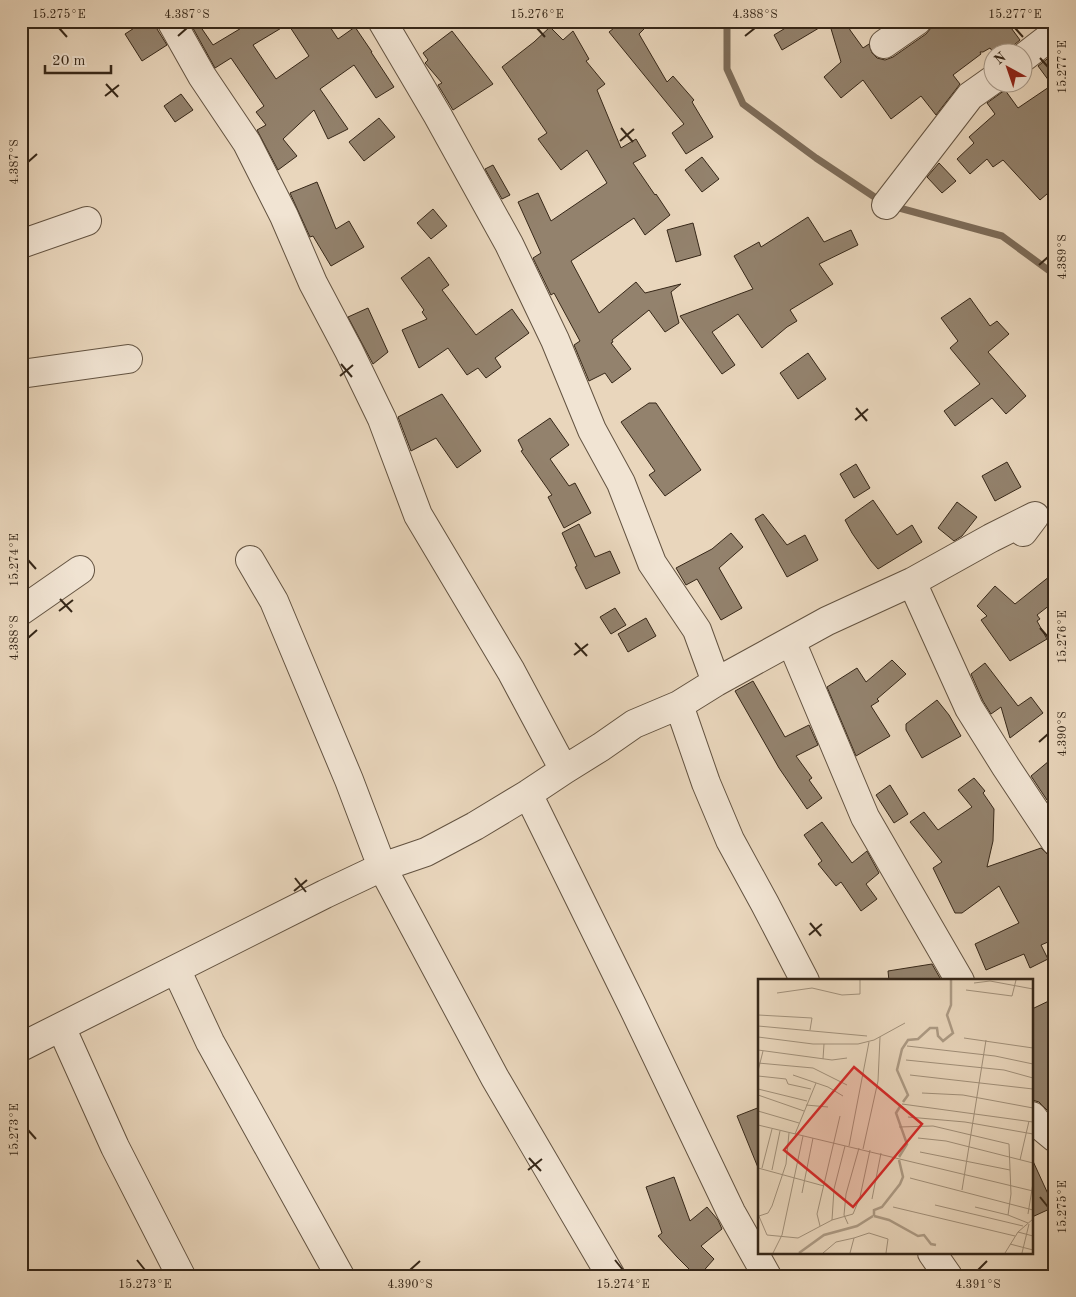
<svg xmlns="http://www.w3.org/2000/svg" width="1076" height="1297" font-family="'Old Standard TT',serif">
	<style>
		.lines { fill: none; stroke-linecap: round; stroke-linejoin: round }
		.stream { stroke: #7d6c59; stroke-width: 7 }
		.building { fill: #93826d; stroke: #362718; fill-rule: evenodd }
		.minor-casing { stroke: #635341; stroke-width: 30 }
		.minor { stroke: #f1e4d3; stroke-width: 28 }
		.ticks { fill: none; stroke: #362718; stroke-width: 2 }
		.inset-river { fill: none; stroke: #ac9a84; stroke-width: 2.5 }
		.inset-road { fill: none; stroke: #a1907a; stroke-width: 1 }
		.view { fill: #d62828; fill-opacity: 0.15; stroke: #d62828; stroke-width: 2.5 }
		.inset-edge { fill: none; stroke: #362718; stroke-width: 2.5 }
		.neatline { fill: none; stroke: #362718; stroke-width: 2 }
		.ticks-label { font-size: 12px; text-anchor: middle; fill: #362718 }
	</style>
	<rect width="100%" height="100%" fill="#e9d6bc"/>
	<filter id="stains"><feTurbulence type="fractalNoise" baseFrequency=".004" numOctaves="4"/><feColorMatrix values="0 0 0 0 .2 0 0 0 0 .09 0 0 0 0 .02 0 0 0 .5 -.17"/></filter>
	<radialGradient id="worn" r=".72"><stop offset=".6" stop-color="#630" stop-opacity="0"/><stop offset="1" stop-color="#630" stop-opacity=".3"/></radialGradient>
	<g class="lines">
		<path class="stream" d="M727,21V69L743,104L816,158L882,202
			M892,206L1002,236L1055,275"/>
	</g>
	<path class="building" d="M145,21H155L157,29L167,45L142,61L125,34Z
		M189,21H191L197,28L200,26L213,45L253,21H326L338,39L355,27L372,52H371L394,87L376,98L354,65L320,89L348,129L328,139L314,110L283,139L297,156L278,170L257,130L266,125L256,112L264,106L231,58L215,68ZM288,24L309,56L276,79L253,45Z
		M623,21H652L639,34L667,82L673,76L694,100L692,102L713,137L686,154L672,133L684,124L609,32Z
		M797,21H847L850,30L863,48L869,44L872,53L877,58L885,60L893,57L926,34L931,28L932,21H1006L1020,40L1014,45L1009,52H993L990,48L983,52H980L981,54L953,75L960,84L936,115L921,96L891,119L863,80L841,98L824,77L841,62L829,22L782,50L774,35Z
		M550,27L563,40L573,31L589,59L586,61L605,84L597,90L621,148L636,139L646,156L633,163L655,195L656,194L670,215L645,235L634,218L571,261L599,313L636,282L645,293L681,284L671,292L679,323L665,332L649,310L612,340L613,342L611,343L631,369L612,383L605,373L589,381L574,345L580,341L554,293L551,295L533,258L541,253L518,202L538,193L551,221L607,183L587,150L561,170L538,139L547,133L502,67L534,42Z
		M452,31L493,84L453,110L438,85L442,83L425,63L428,60L423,53Z
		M1055,53V187L1040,200L1003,160L993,167L987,159L970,174L957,159L974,143L969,137L995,114L987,103L1005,90L1018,108L1052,85L1038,66Z
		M181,94L193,110L175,122L164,106Z
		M379,118L395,137L364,161L349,142Z
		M702,157L719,179L702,192L685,170Z
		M939,163L956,181L942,193L927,177Z
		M493,165L510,195L502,199L485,169Z
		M317,182L336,229L349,221L364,247L331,266L313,236L310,237L290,193Z
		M433,209L447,226L431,239L417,223Z
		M808,217L824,242L851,230L858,245L819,264L833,284L790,310L797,321L787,327L762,348L738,314L712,332L735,365L722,374L680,316L753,289L734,256L759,242L761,247Z
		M693,223L701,255L676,262L667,230Z
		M429,257L449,285L442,290L476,335L512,309L529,333L495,358L501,367L486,378L478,368L467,375L448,348L419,368L402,330L427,319L422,312L424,310L401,278Z
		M970,298L990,326L997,321L1009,334L988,352L1026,396L1006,414L992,398L955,426L944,411L980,384L950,348L958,341L941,318Z
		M368,308L388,352L373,364L348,317Z
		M808,353L826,379L798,399L780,373Z
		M442,394L481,451L457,468L436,438L411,451L398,417Z
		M649,403H656L701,470L665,496L649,475L655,471L621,422Z
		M550,418L569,445L550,459L569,486L575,483L591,513L564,528L548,497L552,495L521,451L523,450L518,440Z
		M1007,462L1021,487L995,501L982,476Z
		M856,464L870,488L854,498L840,474Z
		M873,500L897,535L912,525L922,542L878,569L871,561L852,533L845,520Z
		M957,502L977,517L962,536L954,541L938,528Z
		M763,514L787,545L805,535L818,560L787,577L755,519Z
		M579,524L595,557L610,551L620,573L586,589L575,567L577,566L562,533Z
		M731,533L743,547L719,568L742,608L721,620L697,579L686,585L676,568L712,549Z
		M1055,572V601L1037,615L1040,619L1037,621L1047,639L1010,661L981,620L987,616L977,606L995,586L1015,604Z
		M615,608L626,625L611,634L600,617Z
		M646,618L656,636L628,652L618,634Z
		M892,660L906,674L877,699L879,701L871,706L890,736L856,756L827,687L857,668L866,682Z
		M985,663L1018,706L1031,697L1043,713L1010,738L1001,707L991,714L983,701L971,674Z
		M753,681L785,737L809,725L818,745L796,756L812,778L809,780L822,798L807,809L779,768L735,691Z
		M937,700L949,715L961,736L922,758L906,730V724Z
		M1055,756V794L1047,800L1031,776Z
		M974,778L985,791L983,793L994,809L993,841L987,867L1041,848L1048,855L1054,856L1055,859V939L1041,945L1048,959L1030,968L1024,954L986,970L975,944L1019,923L999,886L962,913H955L933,868L942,862L910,822L924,812L938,830L972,807L958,790Z
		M890,785L908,814L894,823L876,795Z
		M822,822L852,863L867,851L879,873L866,884L877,899L861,911L841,882L836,886L818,864L822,861L804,835Z
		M932,964L940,978L941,981H889L888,971Z
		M1055,998V1104L1047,1110L1039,1102L1032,1100V1009Z
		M760,1107V1170H759L737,1116Z
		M1032,1159L1054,1207L1032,1217Z
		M674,1177L690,1221L707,1207L718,1220L722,1229L701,1246L714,1259L699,1276H696L677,1257L658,1236L662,1233L646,1187Z"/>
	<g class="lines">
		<g class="minor-casing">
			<path id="minor" d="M171,21L202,76L247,143L284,216L313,283L349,351L382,419L418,515L511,671L564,770
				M382,21L438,116L509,244L555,340L592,430L621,483L652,563L697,630L716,682
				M884,44L917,21
				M1024,57L1055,33
				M886,205L970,96L994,79
				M21,244L87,221
				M21,374L128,359
				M250,560L274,601L349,780L382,867L495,1078L611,1276
				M912,582L969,708L1006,767L1055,841
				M21,611L80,570
				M791,641L865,817L960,981
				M679,705L706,783L730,840L765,904L805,981
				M528,794L632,1005L731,1212L767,1276
				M176,969L210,1042L340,1276
				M61,1027L115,1147L181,1276
				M21,1047L325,894L382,867L426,852L475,826L528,794L564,770L601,747L634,724L679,705L716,682L827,621L912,582L991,538L1035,516L1023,532
				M1032,1116L1038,1124L1055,1138
				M932,1253L948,1276"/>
		</g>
		<use href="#minor" class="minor"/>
	</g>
	<path class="ticks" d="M59,28L67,37M537,28L545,37M1015,28L1023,37M178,36L187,28M745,36L755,28M1040,58L1048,67M106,84L118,97M105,96L119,85M621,128L633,142M620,141L634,129M28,162L37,154M1039,265L1048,257M341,364L352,377M340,376L353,365M856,408L867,421M855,420L868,409M28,560L36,569M60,599L72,612M59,611L73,600M1040,628L1048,637M28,638L37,630M575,643L587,656M574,655L588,644M1039,742L1048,734M295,878L306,892M294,891L307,880M810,923L821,936M809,935L822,924M28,1130L36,1139M529,1158L541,1171M528,1170L542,1159M1040,1197L1048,1207M137,1260L145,1270M615,1260L623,1270M410,1270L420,1261M978,1270L987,1261"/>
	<g transform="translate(758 979)">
		<rect width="275" height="275" fill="#e9d6bc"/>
		<path class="inset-river" d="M145,123L150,116L139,91L144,70L150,61L160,60L172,49H179L180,57L185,62L195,54L189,36L193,26V1M141,178L149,165L138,134L143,126M116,237V231L124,228L142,205L145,198L141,181M116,237L131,241L160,257L166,256L173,265L178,266M41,274L66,256L99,247L115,237"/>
		<path class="inset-road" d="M216,4L232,2L275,10M208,11L254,17L258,1M19,14L54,9L84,16L102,15V1M0,36L54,39L52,51M0,47L109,57M0,58L55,65H100L116,61L147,44M206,59L275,69M149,67L237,77L275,85M0,71L74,81L89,79M65,80L66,65M148,81L246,91L275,99M0,84L55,89L89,106M0,92L5,72M35,96L70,108L85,117M152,96L275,110M0,97L28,100L30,105L53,110M0,110L49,122M164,114L205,116L275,129M0,116L46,132M144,125L275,143M48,126L70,128M0,132L41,144M150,138L207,143L275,155M0,146L275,212M141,148L175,147L251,165L253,215L250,236L270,244M37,155L58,104M160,159L188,162L275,184M91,167L111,63M105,170L120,102L122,58M162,173L252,191M262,181L271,142M0,189L66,207M4,189L14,150M14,191L22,152M152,199L275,231M204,211L228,61M44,214L55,159M114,220L123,174M177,226L265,247M135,228L257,257M217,228L250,236M0,235L9,256L40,259L74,241L95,235L102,218L112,171M270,235L275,204M1,237L10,234L14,227L28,185L31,154M74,241L76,210L87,167M90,245L86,236L88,215L101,169M62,247L59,235L82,137M260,253L275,257M24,256L45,157M252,265L275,271M15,274L24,256M65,274L78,263L96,259M92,274L96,259L111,254L130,260L128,274M247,274L260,253L275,240M264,274L271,245"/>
		<path class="view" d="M96,88L164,145L95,228L26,171Z"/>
		<rect width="275" height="275" class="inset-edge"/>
	</g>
	<rect width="1076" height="1297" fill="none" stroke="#e9d6bc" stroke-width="55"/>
	<g transform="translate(1008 68) rotate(320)"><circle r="24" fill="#f1e4d3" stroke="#a69888"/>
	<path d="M0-4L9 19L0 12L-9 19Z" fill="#8f2418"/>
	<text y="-8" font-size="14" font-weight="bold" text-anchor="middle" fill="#362718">N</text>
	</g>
	<path d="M45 65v8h66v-8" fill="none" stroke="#362718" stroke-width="2.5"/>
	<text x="52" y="65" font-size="15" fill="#362718" stroke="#f1e4d3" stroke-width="4" paint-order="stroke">20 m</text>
	<rect x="28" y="28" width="1020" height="1242" class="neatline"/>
	<g class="ticks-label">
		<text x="59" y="18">15.275°E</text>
		<text x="187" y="18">4.387°S</text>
		<text x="537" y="18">15.276°E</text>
		<text x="755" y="18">4.388°S</text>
		<text x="1015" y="18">15.277°E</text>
		<text transform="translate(1062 67) rotate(-90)" y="4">15.277°E</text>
		<text transform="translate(14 162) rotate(-90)" y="4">4.387°S</text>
		<text transform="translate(1062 257) rotate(-90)" y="4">4.389°S</text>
		<text transform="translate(14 560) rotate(-90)" y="4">15.274°E</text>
		<text transform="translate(1062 637) rotate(-90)" y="4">15.276°E</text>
		<text transform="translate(14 638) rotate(-90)" y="4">4.388°S</text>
		<text transform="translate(1062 734) rotate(-90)" y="4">4.390°S</text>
		<text transform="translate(14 1130) rotate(-90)" y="4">15.273°E</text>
		<text transform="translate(1062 1207) rotate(-90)" y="4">15.275°E</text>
		<text x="145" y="1288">15.273°E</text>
		<text x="410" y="1288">4.390°S</text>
		<text x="623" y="1288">15.274°E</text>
		<text x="978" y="1288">4.391°S</text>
	</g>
	<rect width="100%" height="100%" filter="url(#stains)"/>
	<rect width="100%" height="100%" fill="url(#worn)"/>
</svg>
